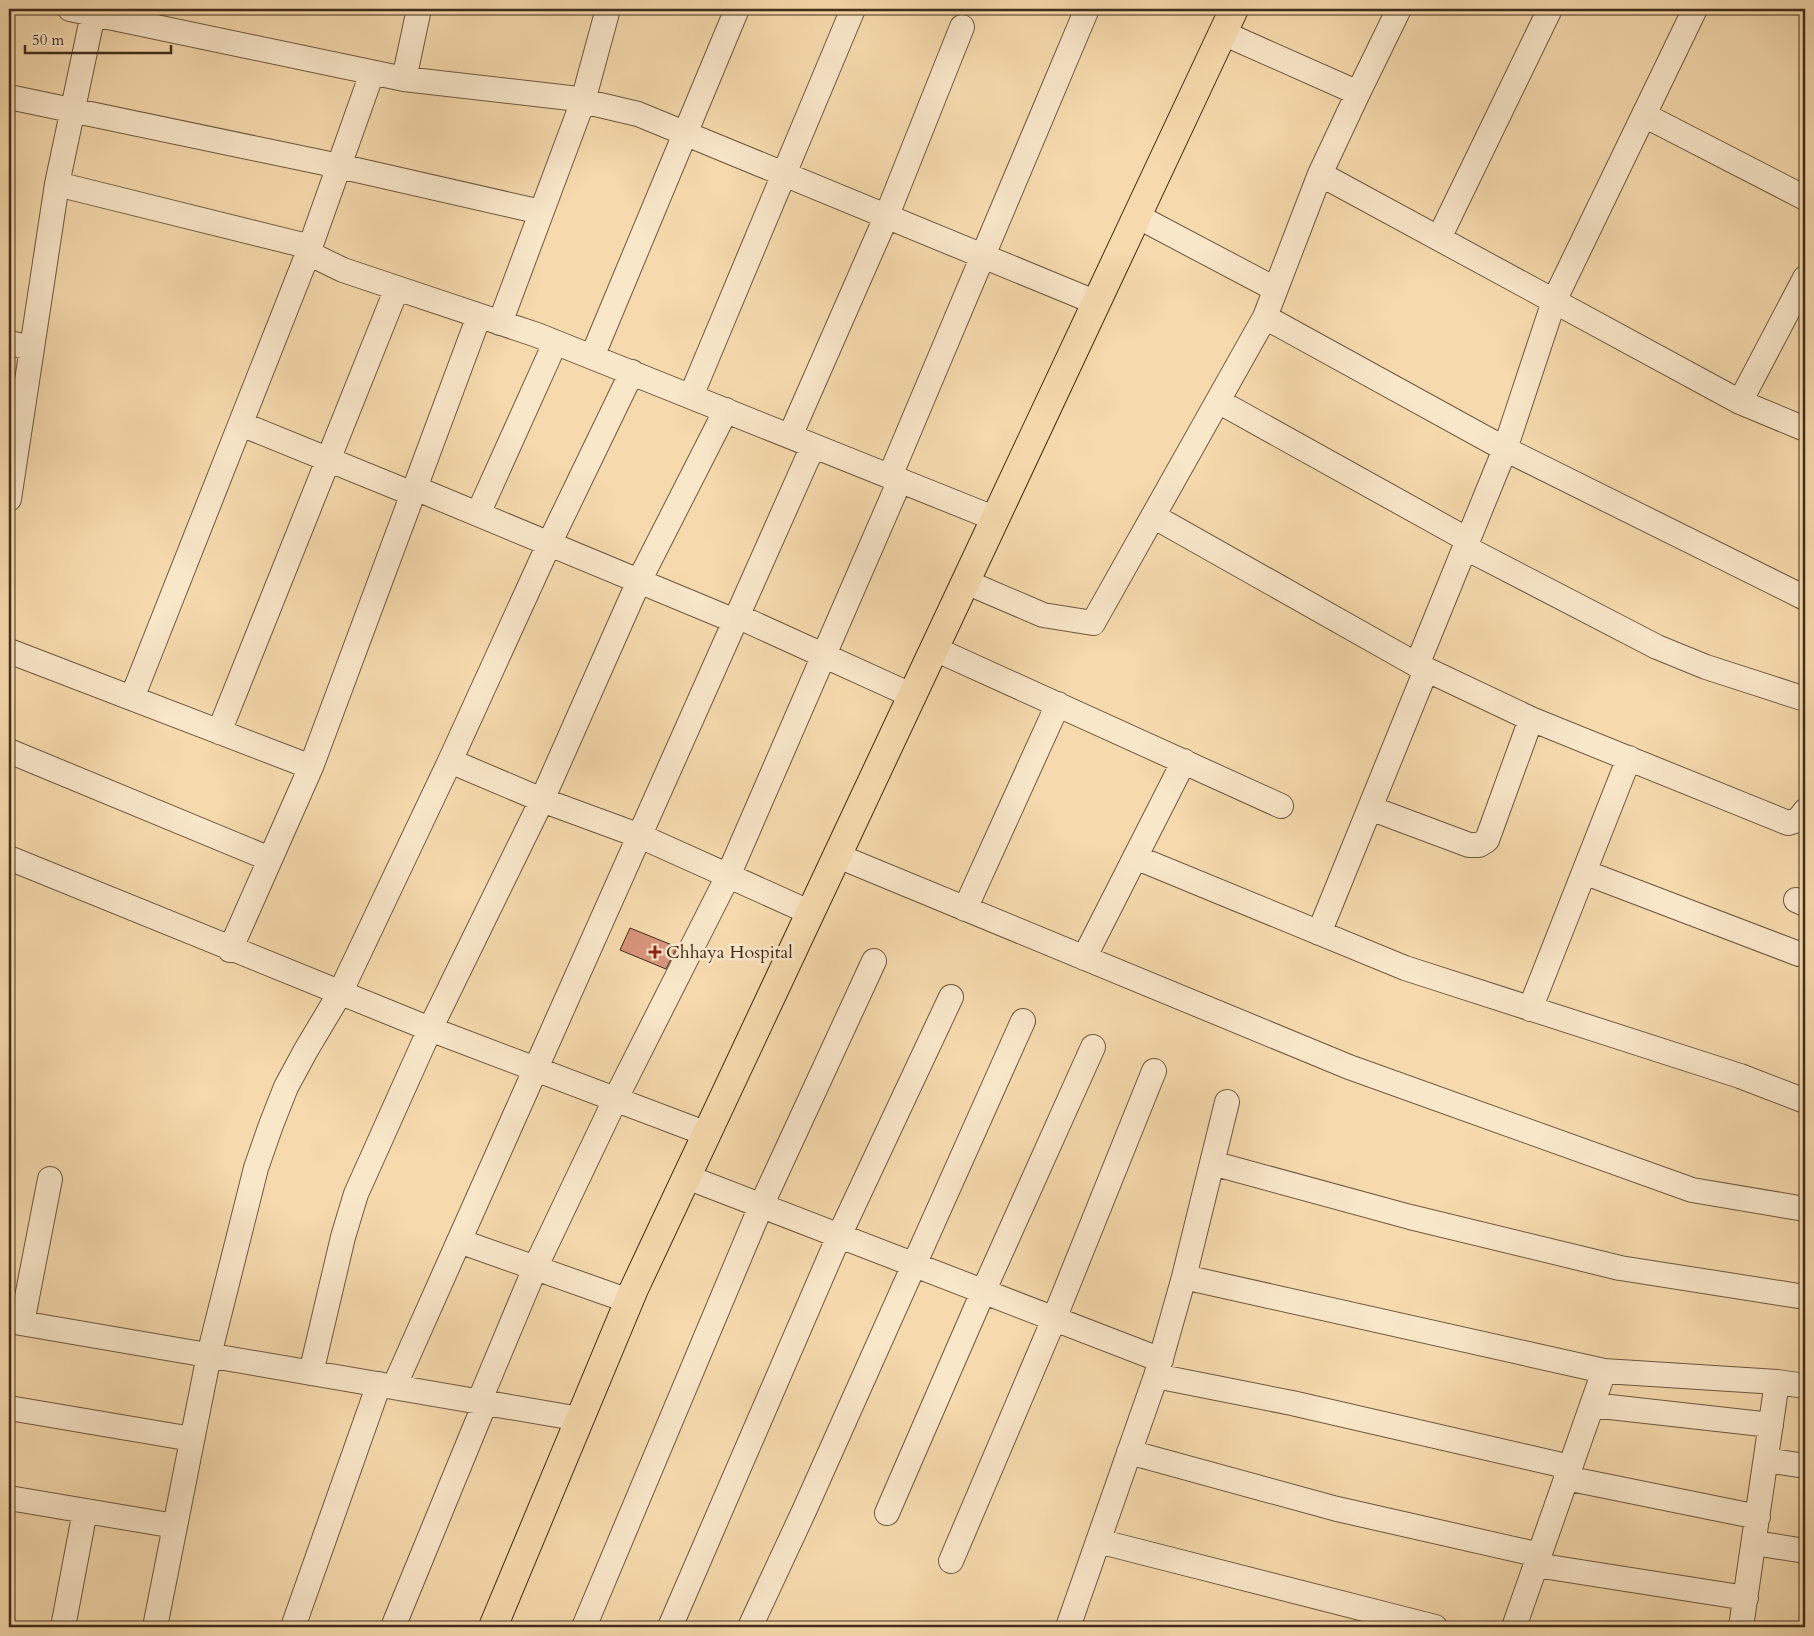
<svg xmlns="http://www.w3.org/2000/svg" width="1814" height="1636" font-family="Cardo,serif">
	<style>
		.building { fill: #d8957d; stroke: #422c1a }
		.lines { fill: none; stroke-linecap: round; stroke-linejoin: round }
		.minor-casing { stroke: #6f583f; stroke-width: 26 }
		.major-casing { stroke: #422c1a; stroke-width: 30 }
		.minor { stroke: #f9e7ca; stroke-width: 24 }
		.major { stroke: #f6daad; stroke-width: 28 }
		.poi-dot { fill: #8f2418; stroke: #f9e7ca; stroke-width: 2 }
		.labels { text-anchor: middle; stroke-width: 5; stroke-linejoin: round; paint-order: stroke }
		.poi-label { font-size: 18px; fill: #422c1a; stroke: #f9e7ca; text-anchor: start }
	</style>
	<rect width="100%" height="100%" fill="#f6daad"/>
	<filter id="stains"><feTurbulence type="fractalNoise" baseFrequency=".004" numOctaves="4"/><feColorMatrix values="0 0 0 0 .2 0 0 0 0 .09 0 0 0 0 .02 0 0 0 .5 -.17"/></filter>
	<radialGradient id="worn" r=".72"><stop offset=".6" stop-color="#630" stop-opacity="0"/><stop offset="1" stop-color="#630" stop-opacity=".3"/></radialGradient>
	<path class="building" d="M630,928L677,947L666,969L620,950Z"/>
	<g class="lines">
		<g class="minor-casing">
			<path id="minor" d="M70,9L404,79L570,98L638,114L1097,303
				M1223,33L1358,93L1320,174L1265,317L1505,449L1805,598
				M404,79L419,9
				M1358,93L1399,9
				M9,97L339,166L541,212
				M1644,115L1805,198
				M1320,174L1740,402L1805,278
				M57,184L311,247
				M1137,216L1275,289
				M1439,238L1550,9
				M308,253L343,270L537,335L996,519
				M500,323L583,101L608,9
				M9,343L32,348
				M592,357L737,9
				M691,396L853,9
				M1218,401L1468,540
				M1740,402L1805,429
				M241,424L413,494
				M790,436L887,215L962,27
				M890,476L1087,9
				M415,488L735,621
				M9,499L57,184L93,14
				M478,514L555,343
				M1153,516L1417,665L1505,449L1554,301L1695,9
				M1466,548L1657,647L1706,667L1805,699
				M966,582L1043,615L1093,623L1265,317
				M737,616L913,696
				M935,649L1281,806
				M9,651L311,767
				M1417,665L1531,719L1788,823L1798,820L1805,811
				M132,698L308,253L372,73
				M219,732L397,288
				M9,751L270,859
				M450,761L542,800L640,836L811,913
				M1370,808L1469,845H1479L1487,840L1531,719
				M838,856L1349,1067L1692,1190L1805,1209
				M1135,857L1405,968L1740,1076L1805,1101
				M9,858L430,1029L707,1134
				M1584,872L1799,954
				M1796,900L1805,904
				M965,909L1058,704
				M1319,933L1426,670
				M230,950L311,767L479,316
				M1084,958L1184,761
				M1530,1009L1629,758
				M1212,1163L1410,1217L1620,1268L1805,1297
				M687,1177L1161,1360
				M459,1241L629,1301
				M1184,1277L1227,1102
				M9,1321L580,1419
				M22,1323L50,1179
				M311,1373L343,1237L356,1194L430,1029L542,800L639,581L726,410
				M1156,1376L1292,1403L1570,1467
				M394,1387L813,446
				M479,1402L535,1268L615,1100L728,876L900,480
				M1592,1405L1771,1425
				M9,1408L192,1439
				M1129,1452L1337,1509L1540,1555
				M1766,1460L1805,1466
				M1566,1478L1758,1517
				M9,1498L175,1526
				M887,1513L983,1292L1093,1047
				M1098,1541L1435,1627
				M1755,1543L1805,1551
				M951,1561L1054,1319L1154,1071
				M1536,1565L1746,1598
				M63,1627L85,1511
				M155,1627L209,1355L256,1168L271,1125L286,1087L306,1050L340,993L450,761L549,544L632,372
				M293,1627L379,1384
				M393,1627L485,1403
				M584,1627L761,1206L874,961
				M670,1627L839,1236L951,997
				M750,1627L804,1511L1023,1021
				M1068,1627L1156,1376L1184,1277L1604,1371L1777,1382
				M1514,1627L1604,1371
				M1741,1627L1777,1382L1805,1386"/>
		</g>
		<g class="major-casing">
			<path id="major" d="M493,1627L634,1289L1234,9"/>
		</g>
		<use href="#minor" class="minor"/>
		<use href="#major" class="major"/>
	</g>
	<path class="poi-dot" d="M652.5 944.5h5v5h5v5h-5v5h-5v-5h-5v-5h5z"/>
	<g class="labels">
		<g class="poi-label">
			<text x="666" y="958">Chhaya Hospital</text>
		</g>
	</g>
	<rect width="1814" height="1636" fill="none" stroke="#f6daad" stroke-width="30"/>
	<rect x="10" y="10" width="1794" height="1616" fill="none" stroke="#422c1a" stroke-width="2.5"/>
	<rect x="15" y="15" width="1784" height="1606" fill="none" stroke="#422c1a"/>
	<path d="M25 45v8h146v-8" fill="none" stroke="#422c1a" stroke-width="2.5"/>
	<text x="32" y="45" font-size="15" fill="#422c1a" stroke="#f9e7ca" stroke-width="4" paint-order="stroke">50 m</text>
	<rect width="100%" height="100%" filter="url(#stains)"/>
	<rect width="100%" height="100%" fill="url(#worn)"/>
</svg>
